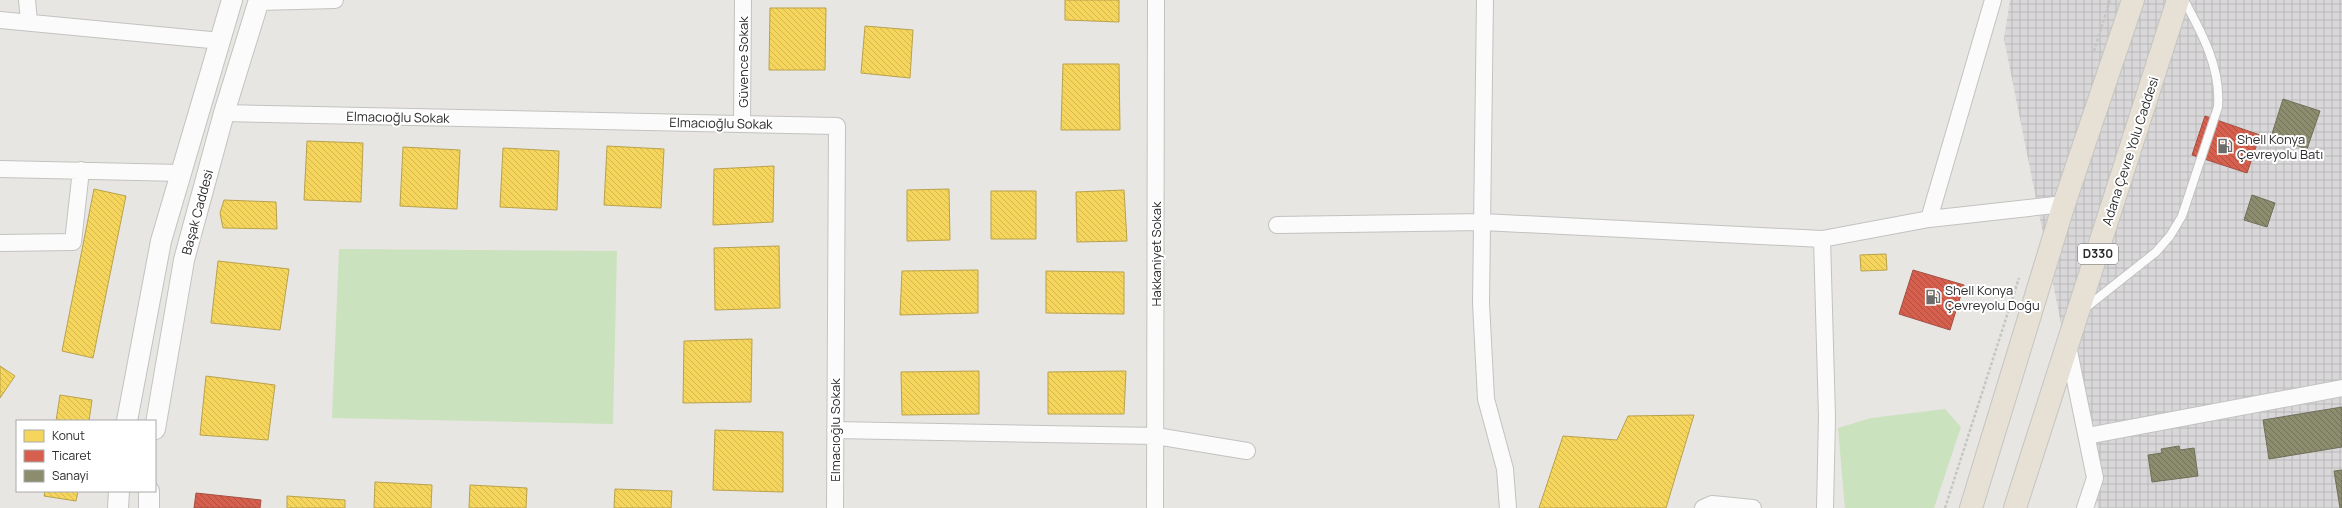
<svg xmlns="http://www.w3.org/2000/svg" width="2342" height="508" font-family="Manrope,sans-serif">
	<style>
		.industrial { fill: url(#industrial-grid) }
		.grass { fill: #cae2bd }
		.homes { fill: url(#homes-back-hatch); stroke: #b9a24d }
		.shops { fill: url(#shops-back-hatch); stroke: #a35043 }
		.industry { fill: url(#industry-back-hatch); stroke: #6f6f5a }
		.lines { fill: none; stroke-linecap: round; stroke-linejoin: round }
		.service-casing { stroke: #c2c2c1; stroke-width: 10 }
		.minor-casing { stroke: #c2c2c1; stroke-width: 18 }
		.tertiary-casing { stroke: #c2c2c1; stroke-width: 22 }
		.trunk-casing { stroke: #c5c4c2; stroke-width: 24 }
		.path { stroke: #c5c5c4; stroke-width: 2.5; stroke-dasharray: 3 2; stroke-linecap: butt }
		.service { stroke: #fcfbfb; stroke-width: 8 }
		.minor { stroke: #fcfbfb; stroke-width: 16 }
		.tertiary { stroke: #fcfbfb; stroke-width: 20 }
		.trunk { stroke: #e6e0d5; stroke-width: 22 }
		.labels { text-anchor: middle; stroke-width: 4; stroke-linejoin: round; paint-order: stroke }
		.shield { fill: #fff; stroke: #6b6b6b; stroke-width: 1 }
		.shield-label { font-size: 12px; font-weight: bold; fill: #2b2b2b }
		.street-label { font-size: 13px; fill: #2b2b2b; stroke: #fff }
		.poi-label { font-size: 13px; fill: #2b2b2b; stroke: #fff; text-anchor: start }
	</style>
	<defs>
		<pattern id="industrial-grid" width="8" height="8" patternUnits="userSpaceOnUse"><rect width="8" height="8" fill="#d9d7d9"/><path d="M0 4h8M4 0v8" fill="none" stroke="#bab9ba"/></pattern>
		<pattern id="homes-back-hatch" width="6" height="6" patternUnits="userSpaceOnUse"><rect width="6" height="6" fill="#f6d55c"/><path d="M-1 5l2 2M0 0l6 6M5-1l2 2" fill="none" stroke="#d3b750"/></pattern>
		<pattern id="shops-back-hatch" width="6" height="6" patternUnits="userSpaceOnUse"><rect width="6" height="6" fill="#d6604d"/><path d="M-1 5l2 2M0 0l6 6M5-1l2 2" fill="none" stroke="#ae4f40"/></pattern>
		<pattern id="industry-back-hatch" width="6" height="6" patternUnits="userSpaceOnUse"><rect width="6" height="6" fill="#8c8c6e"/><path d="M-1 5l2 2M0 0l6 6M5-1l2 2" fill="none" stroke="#73735b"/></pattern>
	</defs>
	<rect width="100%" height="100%" fill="#e8e6e2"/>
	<path class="industrial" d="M2010,0H2342V508H2098L2004,39Z"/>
	<path class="grass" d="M339,249L617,251L613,424L332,418Z
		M1945,409L1961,427L1934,508H1845L1838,428L1871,418Z"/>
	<path class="homes" d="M1065,0H1119V22L1065,20Z
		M770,8H826L825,70H769Z
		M865,26L913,30L910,78L861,73Z
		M1063,64H1119L1120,130H1061Z
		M307,141L363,143L361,202L304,200Z
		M607,146L664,149L661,208L604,205Z
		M403,147L460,150L457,209L400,206Z
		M503,148L559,151L557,210L500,207Z
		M774,166L773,222L713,225L714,169Z
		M94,189L126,196L93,358L62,351Z
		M949,189L950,240L907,241V190Z
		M1124,190L1127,241L1077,242L1076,192Z
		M991,191H1036V239H991Z
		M224,200L276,202L277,229L223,228L220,213Z
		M779,246L780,308L715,310L714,248Z
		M1886,254L1887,270L1861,271L1860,255Z
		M218,261L289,269L280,330L211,323Z
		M978,270V313L900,315L902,271Z
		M1046,271L1124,272V314L1046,313Z
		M752,339L751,402L683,403L684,341Z
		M0,366L15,376L0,398Z
		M979,371V414L902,415L901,372Z
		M1126,371L1124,414H1048V372Z
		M206,376L275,385L268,440L200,435Z
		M60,395L92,400L89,421H56Z
		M1694,415L1666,508H1539L1563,436L1617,440L1628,416Z
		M715,430L783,432V492L713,490Z
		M375,482L432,485L431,508H374Z
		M470,485L527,488L526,508H469Z
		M615,489L672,491L671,508H614Z
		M45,491H78L76,501L44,496Z
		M287,496L345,500V508H287Z"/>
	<path class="shops" d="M2205,116L2260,135L2247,173L2192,155Z
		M1913,270L1964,285L1950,330L1899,314Z
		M196,493L261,500L260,508H194Z"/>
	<path class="industry" d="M2283,99L2320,111L2307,149L2271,137Z
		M2252,195L2275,203L2267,227L2244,220Z
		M2342,407V447L2269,459L2263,420Z
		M2179,446L2180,450L2194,448L2198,476L2152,482L2148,455L2162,453L2161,449Z
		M2342,470V508H2340L2334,471Z"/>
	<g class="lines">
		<g class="service-casing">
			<path id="service" d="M2084,309L2156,252L2170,236L2182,216L2218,107C2221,68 2202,33 2184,0"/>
		</g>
		<g class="minor-casing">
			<path id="minor" d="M27,0L29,21
				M1485,0L1481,303L1486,399L1505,469L1508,508
				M259,2L335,0
				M0,20L221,41
				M224,113L837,126L835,508
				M742,124L743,0
				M0,169L182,173
				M1929,219L1993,0
				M1277,225L1483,222L1822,239L1929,219L2064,204
				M1822,239L1827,417L1825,508
				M0,243L73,242L81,170
				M2068,346L2095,478L2085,508
				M835,430L1156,436L1247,451
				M2087,436L2342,388
				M1155,508L1156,0
				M1703,508L1712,504L1753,508"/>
		</g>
		<g class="tertiary-casing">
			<path id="tertiary" d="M127,421L161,241L232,0
				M155,429L184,260L224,113L259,0
				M149,491V508
				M118,508L119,491"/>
		</g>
		<g class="trunk-casing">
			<path id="trunk" d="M1971,508L2064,204L2133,0
				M2015,508L2178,0"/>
		</g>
		<path class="path" d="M2094,51L2110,0
			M1945,508L2019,278"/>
		<use href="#service" class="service"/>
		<use href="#minor" class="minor"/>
		<use href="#tertiary" class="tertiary"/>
		<use href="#trunk" class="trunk"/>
	</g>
	<defs>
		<g id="fuel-bare" transform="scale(1.2)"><path d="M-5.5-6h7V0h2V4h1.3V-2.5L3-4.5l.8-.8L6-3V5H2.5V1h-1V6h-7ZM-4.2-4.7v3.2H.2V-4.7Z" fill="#6d6c6b" stroke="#fff" stroke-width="2.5" paint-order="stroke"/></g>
	</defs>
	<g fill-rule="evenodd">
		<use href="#fuel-bare" x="2225" y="146"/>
		<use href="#fuel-bare" x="1933" y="297"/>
	</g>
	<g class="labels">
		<rect class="shield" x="2078" y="244" width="40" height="20" rx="3"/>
		<g class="shield-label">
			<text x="2098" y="258">D330</text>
		</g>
		<g class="street-label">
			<text transform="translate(743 62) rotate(-90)" y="5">Güvence Sokak</text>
			<text transform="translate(398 117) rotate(1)" y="5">Elmacıoğlu Sokak</text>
			<text transform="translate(721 123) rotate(1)" y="5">Elmacıoğlu Sokak</text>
			<text transform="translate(2130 151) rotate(-72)" y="5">Adana Çevre Yolu Caddesi</text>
			<text transform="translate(197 212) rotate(-75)" y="5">Başak Caddesi</text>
			<text transform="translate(1156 254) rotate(-90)" y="5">Hakkaniyet Sokak</text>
			<text transform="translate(835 430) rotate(-90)" y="5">Elmacıoğlu Sokak</text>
		</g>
		<g class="poi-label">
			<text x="2237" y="144">Shell Konya<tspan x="2237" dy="15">Çevreyolu Batı</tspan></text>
			<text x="1945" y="295">Shell Konya<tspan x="1945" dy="15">Çevreyolu Doğu</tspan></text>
		</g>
	</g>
	<rect x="16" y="420" width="140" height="72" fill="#ffffff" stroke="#aaaaaa"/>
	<rect x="24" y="430" width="20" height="12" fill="#f6d55c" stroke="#aaaaaa"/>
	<text x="52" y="440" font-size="12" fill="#2b2b2b">Konut</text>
	<rect x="24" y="450" width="20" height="12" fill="#d6604d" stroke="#aaaaaa"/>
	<text x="52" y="460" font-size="12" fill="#2b2b2b">Ticaret</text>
	<rect x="24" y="470" width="20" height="12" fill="#8c8c6e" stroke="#aaaaaa"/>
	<text x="52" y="480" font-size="12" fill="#2b2b2b">Sanayi</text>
</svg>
